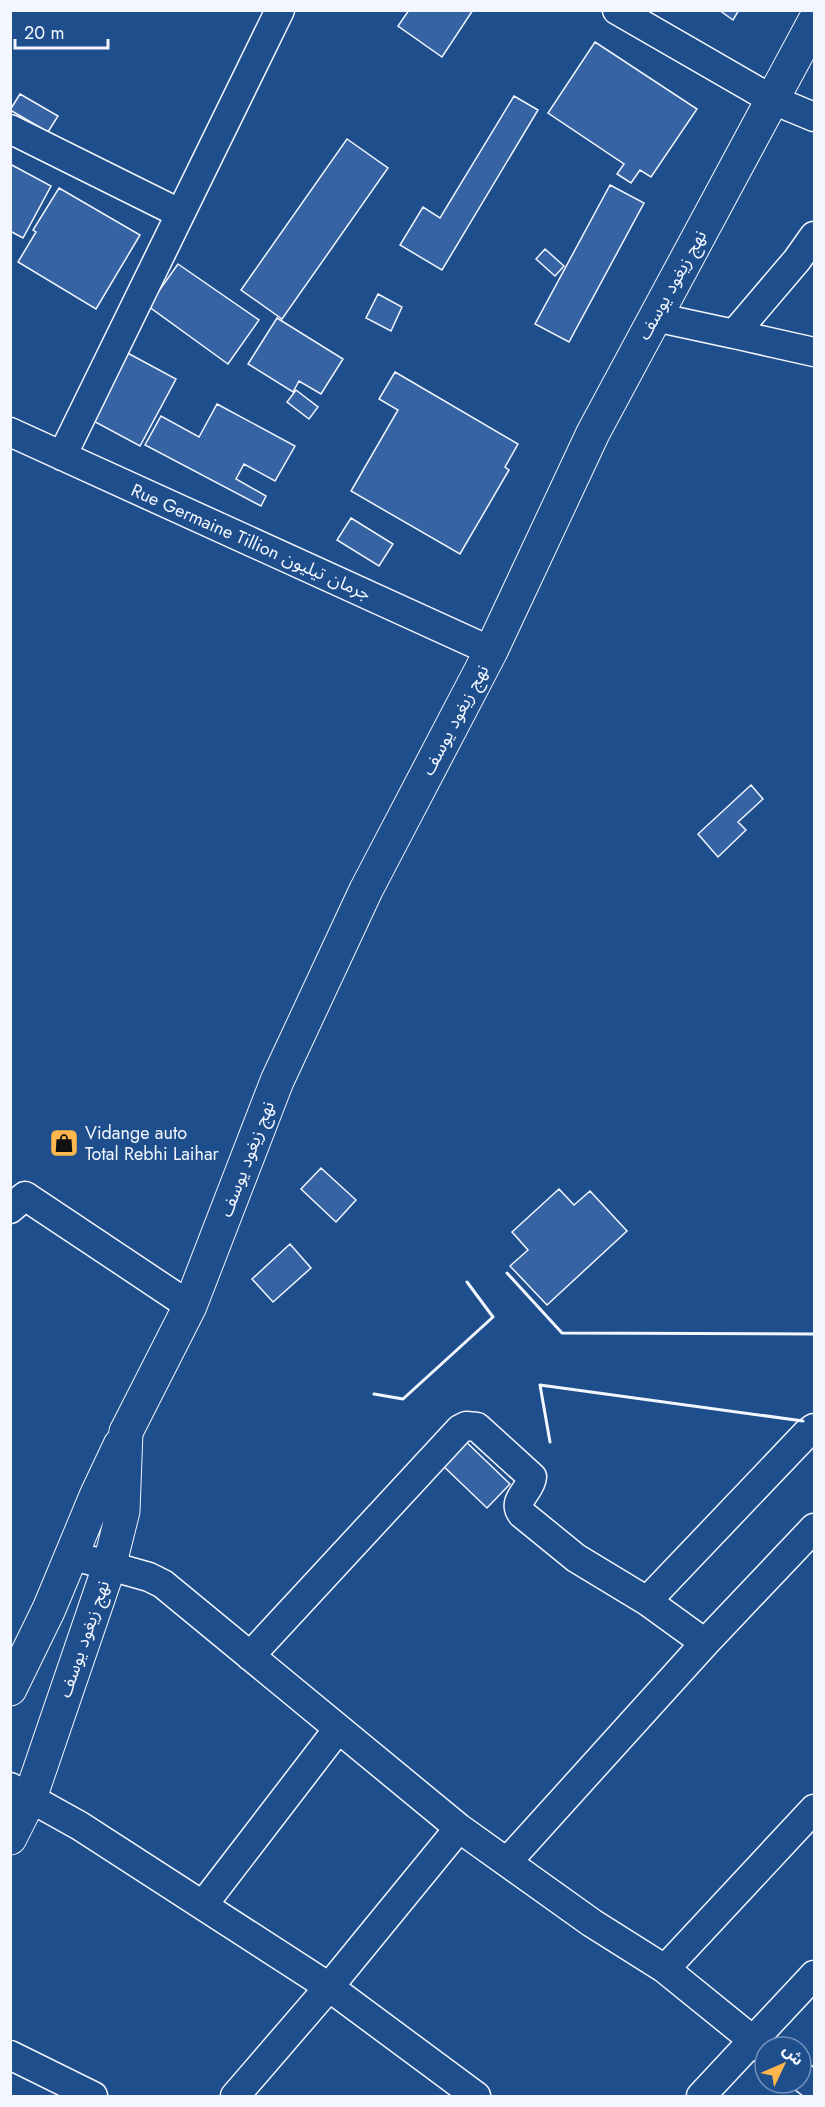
<svg xmlns="http://www.w3.org/2000/svg" width="825" height="2107" font-family="Jost,'Noto Sans Arabic',sans-serif">
	<style>
		.building { fill: #3563a3; stroke: #f2f6ff; stroke-width: 1.5 }
		.lines { fill: none; stroke-linecap: round; stroke-linejoin: round }
		.minor-casing { stroke: #f2f6ff; stroke-width: 31 }
		.primary-casing { stroke: #f2f6ff; stroke-width: 35 }
		.trunk-casing { stroke: #f2f6ff; stroke-width: 35 }
		.minor { stroke: #1f4e8c; stroke-width: 28 }
		.primary { stroke: #1f4e8c; stroke-width: 33 }
		.trunk { stroke: #1f4e8c; stroke-width: 33 }
		.wall { stroke: #f2f6ff; stroke-width: 3 }
		.labels { text-anchor: middle; stroke-width: 4.5; stroke-linejoin: round; paint-order: stroke }
		.street-label { font-size: 18px; fill: #f2f6ff; stroke: #1f4e8c }
		.poi-label { font-size: 18px; fill: #f2f6ff; stroke: #1f4e8c; text-anchor: start }
	</style>
	<rect width="100%" height="100%" fill="#1f4e8c"/>
	<path class="building" d="M409,10H473L442,57L398,26Z
		M719,10H739L733,20Z
		M595,42L697,109L651,177L640,170L631,183L617,174L624,164L548,113Z
		M20,94L58,116L48,132L10,110Z
		M514,96L538,110L442,270L400,245L423,207L440,218Z
		M347,139L388,168L282,319L241,290Z
		M10,164L51,186L23,238L10,231Z
		M610,185L644,203L569,342L535,324Z
		M59,188L140,235L96,309L18,262L36,232L33,230Z
		M545,249L564,266L555,276L536,259Z
		M178,264L259,320L228,364L148,306Z
		M378,294L402,307L391,331L366,318Z
		M277,318L343,359L321,394L299,381L293,392L248,364Z
		M122,350L176,379L140,446L86,417Z
		M395,372L518,444L505,467L509,470L460,554L351,491L398,410L379,399Z
		M296,390L318,407L309,419L287,402Z
		M217,404L295,446L275,481L244,464L236,479L266,496L261,506L145,445L161,416L199,437Z
		M351,518L393,544L379,566L337,540Z
		M751,785L763,799L738,822L746,830L718,857L698,834Z
		M321,1168L356,1200L336,1222L301,1189Z
		M559,1189L574,1205L590,1191L627,1231L547,1305L510,1266L528,1250L512,1232Z
		M290,1244L311,1268L273,1302L252,1279Z
		M460,1436L510,1484L487,1508L437,1460Z"/>
	<g class="lines">
		<g class="minor-casing">
			<path id="minor" d="M617,10L773,100L814,117
				M10,129L179,213
				M655,317L734,334L797,260L814,236
				M734,334L814,352
				M10,432L491,651
				M62,456L280,10
				M10,1209L25,1196L190,1306
				M71,1555L149,1577L163,1584L459,1828L592,1923L665,1969L765,2050
				M647,1601L806,1434L814,1428
				M250,1656L460,1429L466,1426L477,1427L532,1477C531,1491 511,1500 522,1514L576,1558L647,1601L705,1643
				M10,1787L80,1826L329,1987L476,2096
				M507,1862L705,1643L814,1528
				M203,1905L338,1729
				M665,1969L814,1809
				M10,2055L93,2096
				M801,2076L814,2086
				M235,2096L329,1987L459,1828
				M701,2096L814,1975"/>
		</g>
		<g class="primary-casing">
			<path id="primary" d="M126,1432L190,1306L277,1081L366,890L491,651L593,433L814,22"/>
		</g>
		<g class="trunk-casing">
			<path id="trunk" d="M10,1689L49,1609L96,1496L120,1445
				M10,1838L30,1798L109,1567L123,1511L126,1432"/>
		</g>
		<use href="#minor" class="minor"/>
		<use href="#primary" class="primary"/>
		<use href="#trunk" class="trunk"/>
		<path class="wall" d="M507,1273L562,1333L814,1334
			M374,1394L403,1399L493,1317L467,1282
			M550,1442L540,1385L803,1421"/>
	</g>
	<defs>
		<g id="shop-square" transform="scale(1.5)"><rect x="-9" y="-9" width="18" height="18" rx="4" fill="#ffb74d" stroke="#1f4e8c"/><path d="M-5-2.5h2.3a2.7 3.5 0 0 1 5.4 0H5L5.5 6h-11ZM-1.5-2.5h3a1.5 2.3 0 0 0-3 0Z" fill="#111"/></g>
	</defs>
	<g fill-rule="evenodd">
		<use href="#shop-square" x="64" y="1143"/>
	</g>
	<g class="labels">
		<g class="street-label">
			<text transform="translate(672 285) rotate(-61)" y="6">نهج زيغود يوسف</text>
			<text transform="translate(251 542) rotate(24)" y="6">Rue Germaine Tillion جرمان تيليون</text>
			<text transform="translate(455 720) rotate(-62)" y="6">نهج زيغود يوسف</text>
			<text transform="translate(247 1159) rotate(-69)" y="6">نهج زيغود يوسف</text>
			<text transform="translate(84 1639) rotate(-71)" y="6">نهج زيغود يوسف</text>
		</g>
		<g class="poi-label">
			<text x="85" y="1139">Vidange auto<tspan x="85" dy="21">Total Rebhi Laihar</tspan></text>
		</g>
	</g>
	<rect width="825" height="2107" fill="none" stroke="#f2f6ff" stroke-width="24"/>
	<g transform="translate(783 2065) rotate(46)"><circle r="28" fill="#1f4e8c" stroke="#7391ba" stroke-width="1.5"/>
	<path d="M0-4.5L10 22L0 15L-10 22Z" fill="#ffb74d"/>
	<text y="-9" font-size="16" font-weight="bold" text-anchor="middle" fill="#f2f6ff">ش</text>
	</g>
	<path d="M15 39v9h93v-9" fill="none" stroke="#f2f6ff" stroke-width="3"/>
	<text x="24" y="39" font-size="18" fill="#f2f6ff" stroke="#1f4e8c" stroke-width="4.5" paint-order="stroke">20 m</text>
</svg>
